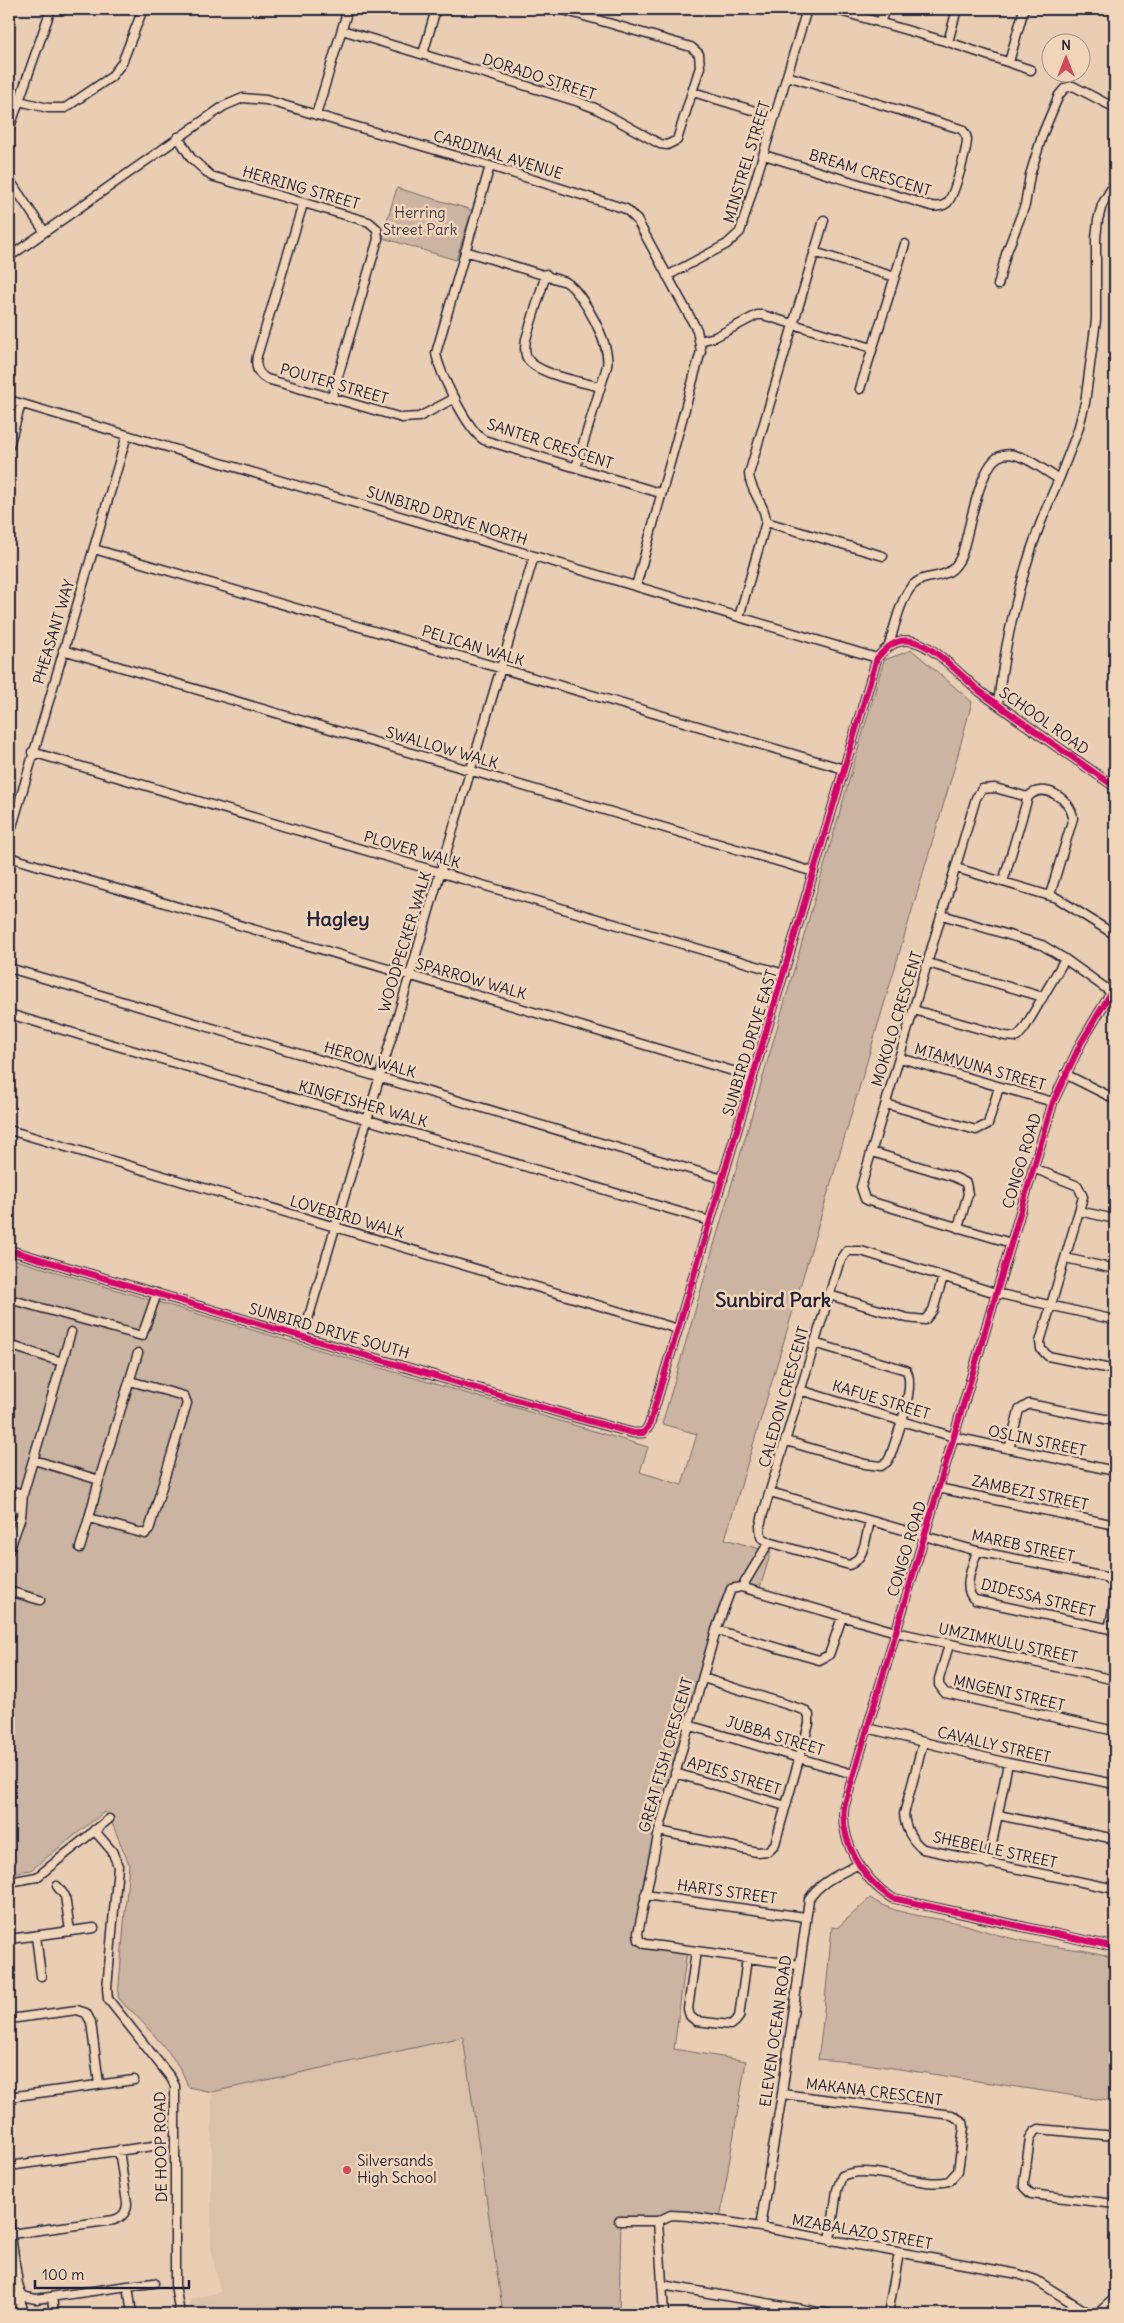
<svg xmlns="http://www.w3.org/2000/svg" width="1124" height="2323" font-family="Delius,sans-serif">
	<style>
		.built { fill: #dac1aa }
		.green { fill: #cbb4a1; stroke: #766b6e }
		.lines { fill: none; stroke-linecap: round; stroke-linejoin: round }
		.street-casing { stroke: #22223b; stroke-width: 11 }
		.street { stroke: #f1d5b8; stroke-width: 8 }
		.cycleway-casing { stroke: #f1d5b8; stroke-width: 9 }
		.cycleway { stroke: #d6006c; stroke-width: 6 }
		.poi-dot { fill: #d1495b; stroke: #f1d5b8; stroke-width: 2 }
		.labels { text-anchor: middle; stroke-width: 5; stroke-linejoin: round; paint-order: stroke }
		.street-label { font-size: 15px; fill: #22223b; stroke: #f1d5b8 }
		.park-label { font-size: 15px; fill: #443f4f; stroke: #f1d5b8 }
		.poi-label { font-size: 15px; fill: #22223b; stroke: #f1d5b8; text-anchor: start }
		.district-label { font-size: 20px; font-weight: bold; fill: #22223b; stroke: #f1d5b8 }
	</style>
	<rect width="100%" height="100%" fill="#e9ceb3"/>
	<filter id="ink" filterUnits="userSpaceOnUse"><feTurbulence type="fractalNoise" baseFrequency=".02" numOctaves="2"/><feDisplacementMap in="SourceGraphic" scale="10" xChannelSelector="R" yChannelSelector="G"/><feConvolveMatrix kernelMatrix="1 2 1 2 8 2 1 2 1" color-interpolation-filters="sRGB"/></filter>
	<g filter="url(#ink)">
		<path class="built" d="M463,2037L503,2314H193L189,2300L220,2292L211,2248L212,2092Z"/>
		<path class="green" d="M397,188L472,210L456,260L383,238L386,223Z
			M912,650L972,702L954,769L725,1539L771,1552L759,1591L731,1588L658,1831L638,1940L687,1951L674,2049L746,2061L720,2219L676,2213L657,2219L621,2220L619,2314H503L463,2037L212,2092L188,2087C180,2059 152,2034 133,2012L127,2008L118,1997L129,1864L112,1823L104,1812L31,1870L9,1873V1258L648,1447L640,1472L682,1485L697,1434L662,1424L884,660Z
			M870,1898C899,1918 940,1916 973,1927C1001,1937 1030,1943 1059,1947C1075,1950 1102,1951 1115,1960V2102L860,2063L818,2059L823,2021L832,1927L837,1928Z"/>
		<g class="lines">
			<g class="street-casing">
				<path id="street" d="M833,9L948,42L1031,70
					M880,23L885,9
					M342,30L576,101L595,108L660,144L667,145L677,140L700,67L699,54L691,47L560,9
					M948,42L957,9
					M423,54L436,9
					M1009,62L1024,9
					M693,92L775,117
					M19,101L48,108H65L111,77L122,63L143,9
					M316,115L348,9
					M9,130L51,9
					M178,137L191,158L211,176L369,222L377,229L378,239L332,397
					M764,155L931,206C937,207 942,207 947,203C954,197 967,149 967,139C966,134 965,132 961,129L787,76
					M490,166L436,353C439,372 468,431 484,440L660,493
					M9,179L44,231
					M303,204L257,356C255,366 257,374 267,379L402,418L419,417L455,398
					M465,251L566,282C583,293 611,345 607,366L576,467
					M814,252L895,277
					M9,257L224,106L243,98L266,100L490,166L626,209L637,220L697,330L701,351L636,586
					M546,274L526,339C525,345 524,352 527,358C536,374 582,382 600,387
					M667,276L727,244L740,232L807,9
					M998,285L1006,254L1025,205L1030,175L1043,133L1059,95L1065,88L1073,86L1115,108
					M700,341L715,337L757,315H763L872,348
					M860,389L905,244
					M9,400L877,658
					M9,446L21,404
					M1059,479L1078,430L1085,403L1096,320V238L1098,220L1102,205L1115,182
					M766,522L883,556
					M94,549L844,769
					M739,617L766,522C766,505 750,492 749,474L824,220
					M889,645C894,629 901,596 913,585C929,570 950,585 962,554C969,533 979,465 1000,456C1018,448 1044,471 1059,479C1027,548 1006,628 998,704
					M63,650L814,872
					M32,752L784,974
					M9,837L127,435
					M9,857L753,1077
					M956,868L1057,898L1115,935
					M1003,882L1028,797
					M942,915L1042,945L1065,959L1111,992
					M928,963L1043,997
					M9,968L723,1179
					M1115,986L1081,1043L1053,1102L844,1807C840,1842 863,1880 892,1898L1115,1947
					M914,1010L1005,1036L1017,1037L1024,1029L1065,959
					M9,1014L710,1221
					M900,1058L1053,1102
					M1065,1074L1115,1099
					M886,1104L976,1130L988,1124L999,1087
					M9,1130L678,1329
					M872,1152L954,1177L966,1183L968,1194L958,1228
					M1033,1168L1078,1186L1083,1197L1079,1211
					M1115,1219L1079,1211L1040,1342L1041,1349L1048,1356L1115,1370
					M1011,1243L869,1201L865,1199L861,1187L976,798L982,789L995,788L1028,797C1043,781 1071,799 1073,818L1050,895
					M9,1250L571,1416L633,1433H643L649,1426L877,658C887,647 896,638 912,641C936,646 962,678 982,693C1025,725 1071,756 1115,787
					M1065,1258L1115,1269
					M829,1295L907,1318L925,1320L933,1310L943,1277
					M9,1299L142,1336L157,1293
					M303,1336L534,556
					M9,1345L62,1362
					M800,1390L954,1437L1115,1471
					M786,1441L865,1464L881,1466L887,1462L890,1457C896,1439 917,1385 906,1370L814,1343
					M1009,1449L1019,1410L1029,1404L1115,1421
					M34,1460L99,1480L89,1518L145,1534L149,1530L187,1403L184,1396L130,1381
					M99,1480L138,1353
					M938,1488L1115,1525
					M9,1490L23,1494L71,1332
					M770,1492L977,1551L1105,1577L1115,1585
					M9,1516L22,1495
					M870,1521C866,1535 865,1560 849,1565L769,1542L761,1537L760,1526L763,1514L839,1263L847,1251H861L996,1293L1115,1320
					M80,1548L89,1518
					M9,1551L21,1517L23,1494
					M977,1551C973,1566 961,1589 975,1600L1115,1630
					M742,1587L769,1542
					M9,1591L40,1600
					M1109,1629L1115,1599
					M716,1630L819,1660L829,1655L842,1617
					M949,1645L939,1679V1685L945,1693L1115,1731
					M688,1725L853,1774
					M867,1728L1008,1763L1115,1784
					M923,1743L904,1814C905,1828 912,1841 923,1849L1115,1889
					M675,1773L786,1806
					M998,1815L1115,1839
					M94,1830L112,1851L118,1866L107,1988L108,1999L171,2078L175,2086V2285L180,2314
					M659,1831L757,1852L768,1851L775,1844L809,1724V1715L804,1710L703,1678
					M988,1864L1008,1763
					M9,1882L37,1877L109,1819
					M57,1886L65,1896L70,1931
					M645,1895L805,1917
					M9,1929L10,1939
					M36,1936L41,1976
					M9,1939L94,1928
					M696,1951L688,2009L690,2016L696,2021L730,2025L735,2022L739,2017L747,1958
					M799,1965L645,1944L639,1940L638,1933L659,1831L716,1630L731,1589L741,1587L896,1632L1115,1680
					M9,2019L77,2010L86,2013L91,2022L99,2084
					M782,2094L952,2115L963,2122L964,2127L958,2171L949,2181C920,2189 870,2162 842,2176L837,2190L830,2241
					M9,2097L134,2080
					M1115,2136L1039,2129L1034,2132L1030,2138L1024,2182V2187L1031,2194L1115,2204
					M9,2166L153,2146
					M9,2221L18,2284
					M619,2221H658L671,2215L688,2216L760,2227L1018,2274L1036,2280L1090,2314
					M658,2221L664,2314
					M760,2227L782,2094L809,1899C821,1881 840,1874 859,1864
					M11,2234L114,2220C123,2217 127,2212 127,2203L119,2150
					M9,2272L13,2257
					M9,2277L17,2282L20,2291L17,2299L9,2304
					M662,2285L830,2314
					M128,2286L154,2283
					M20,2293L26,2297L36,2299L128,2286L132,2314
					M19,2295L24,2314
					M52,2297L54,2314
					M9,2304L21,2314
					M888,2314L899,2253
					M1097,2314L1115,2298"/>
			</g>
			<use href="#street" class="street"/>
			<g class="cycleway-casing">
				<path id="cycleway" d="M1115,986L1081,1043L1053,1102L844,1807C840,1842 863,1880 892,1898L1115,1947
					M9,1250L571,1416L633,1433H643L649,1426L877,658C887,647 896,638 912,641C936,646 962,678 982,693C1025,725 1071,756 1115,787"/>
			</g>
			<use href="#cycleway" class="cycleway"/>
		</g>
	</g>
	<circle class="poi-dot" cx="347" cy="2170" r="5"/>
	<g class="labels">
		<g class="street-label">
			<text transform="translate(539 77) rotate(18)" y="5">DORADO STREET</text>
			<text transform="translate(498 155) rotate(17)" y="5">CARDINAL AVENUE</text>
			<text transform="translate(747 162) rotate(-73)" y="5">MINSTREL STREET</text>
			<text transform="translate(870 173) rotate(17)" y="5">BREAM CRESCENT</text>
			<text transform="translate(301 188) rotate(16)" y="5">HERRING STREET</text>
			<text transform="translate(334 384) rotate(16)" y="5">POUTER STREET</text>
			<text transform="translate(550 444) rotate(18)" y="5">SANTER CRESCENT</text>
			<text transform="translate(447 516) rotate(17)" y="5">SUNBIRD DRIVE NORTH</text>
			<text transform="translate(54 632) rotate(-73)" y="5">PHEASANT WAY</text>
			<text transform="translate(473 646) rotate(17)" y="5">PELICAN WALK</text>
			<text transform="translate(1044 721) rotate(35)" y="5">SCHOOL ROAD</text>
			<text transform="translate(442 748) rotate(16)" y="5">SWALLOW WALK</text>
			<text transform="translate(412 850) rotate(16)" y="5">PLOVER WALK</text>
			<text transform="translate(405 942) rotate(-73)" y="5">WOODPECKER WALK</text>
			<text transform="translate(471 979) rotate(16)" y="5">SPARROW WALK</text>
			<text transform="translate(897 1019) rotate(-73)" y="5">MOKOLO CRESCENT</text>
			<text transform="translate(750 1043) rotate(-73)" y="5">SUNBIRD DRIVE EAST</text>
			<text transform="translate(370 1060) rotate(16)" y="5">HERON WALK</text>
			<text transform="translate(980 1067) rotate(16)" y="5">MTAMVUNA STREET</text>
			<text transform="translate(363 1104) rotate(16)" y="5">KINGFISHER WALK</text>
			<text transform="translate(1022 1161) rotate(-73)" y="5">CONGO ROAD</text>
			<text transform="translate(347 1217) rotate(16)" y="5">LOVEBIRD WALK</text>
			<text transform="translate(329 1331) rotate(16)" y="5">SUNBIRD DRIVE SOUTH</text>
			<text transform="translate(784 1397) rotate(-74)" y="5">CALEDON CRESCENT</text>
			<text transform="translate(881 1400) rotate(17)" y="5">KAFUE STREET</text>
			<text transform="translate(1037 1441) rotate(12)" y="5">OSLIN STREET</text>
			<text transform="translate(1030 1493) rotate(12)" y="5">ZAMBEZI STREET</text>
			<text transform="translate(1023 1546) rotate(12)" y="5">MAREB STREET</text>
			<text transform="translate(907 1549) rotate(-73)" y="5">CONGO ROAD</text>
			<text transform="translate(1038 1598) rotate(14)" y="5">DIDESSA STREET</text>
			<text transform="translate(1008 1643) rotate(12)" y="5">UMZIMKULU STREET</text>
			<text transform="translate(1009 1693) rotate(13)" y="5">MNGENI STREET</text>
			<text transform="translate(775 1736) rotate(17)" y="5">JUBBA STREET</text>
			<text transform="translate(994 1745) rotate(13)" y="5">CAVALLY STREET</text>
			<text transform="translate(666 1755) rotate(-74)" y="5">GREAT FISH CRESCENT</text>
			<text transform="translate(734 1776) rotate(17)" y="5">APIES STREET</text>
			<text transform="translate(995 1850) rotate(12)" y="5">SHEBELLE STREET</text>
			<text transform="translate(727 1892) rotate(8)" y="5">HARTS STREET</text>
			<text transform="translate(776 2031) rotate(-82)" y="5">ELEVEN OCEAN ROAD</text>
			<text transform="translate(874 2092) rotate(7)" y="5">MAKANA CRESCENT</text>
			<text transform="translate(161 2147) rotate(-91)" y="5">DE HOOP ROAD</text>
			<text transform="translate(862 2232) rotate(10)" y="5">MZABALAZO STREET</text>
		</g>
		<g class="park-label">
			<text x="420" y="218">Herring<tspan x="420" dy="17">Street Park</tspan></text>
		</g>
		<g class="poi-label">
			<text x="357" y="2166">Silversands<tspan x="357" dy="17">High School</tspan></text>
		</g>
		<g class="district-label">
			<text x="338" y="926">Hagley</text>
			<text x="773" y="1307">Sunbird Park</text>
		</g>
	</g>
	<rect width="1124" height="2323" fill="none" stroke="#f1d5b8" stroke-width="30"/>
	<rect x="15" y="15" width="1094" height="2293" fill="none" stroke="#22223b" stroke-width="2" filter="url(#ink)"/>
	<g transform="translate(1066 58)"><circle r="24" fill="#f1d5b8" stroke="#9e8d86"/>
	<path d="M0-4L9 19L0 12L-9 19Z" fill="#d1495b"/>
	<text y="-8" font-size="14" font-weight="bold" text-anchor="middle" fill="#22223b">N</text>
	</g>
	<path d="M35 2280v8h154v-8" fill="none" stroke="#22223b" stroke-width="2.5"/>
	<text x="42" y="2280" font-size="15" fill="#22223b" stroke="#f1d5b8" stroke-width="4" paint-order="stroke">100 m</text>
</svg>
